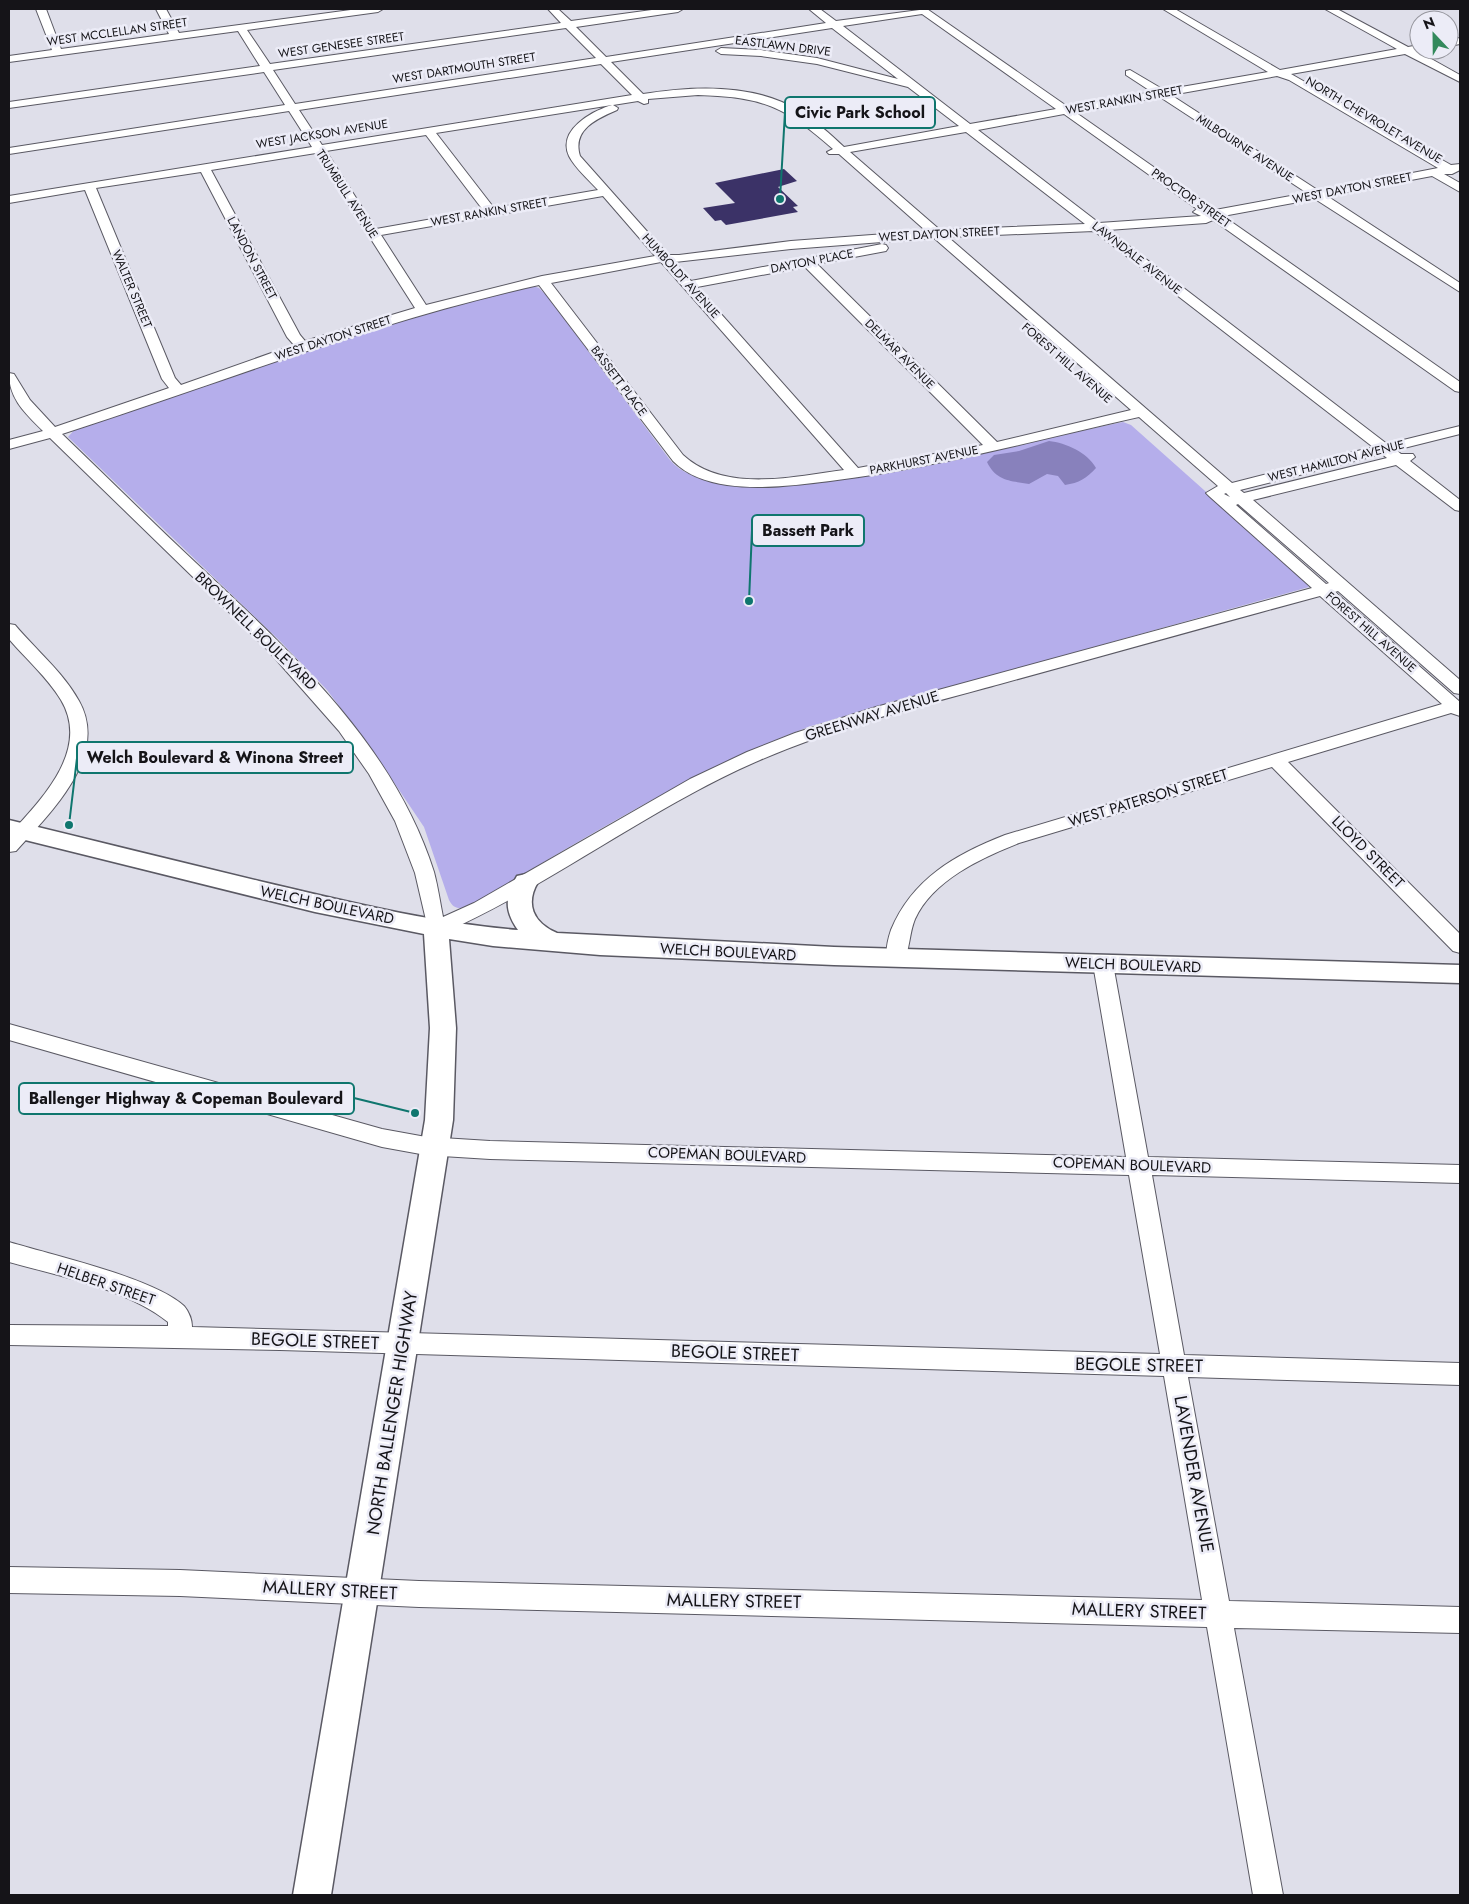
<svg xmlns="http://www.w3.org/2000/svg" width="1469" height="1904" font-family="Jost,sans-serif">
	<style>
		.green { fill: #b5aeeb }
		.water { fill: #8881bc }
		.building { fill: #3b3267 }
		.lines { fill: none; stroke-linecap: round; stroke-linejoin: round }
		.minor-casing { stroke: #5a5963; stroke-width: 2 }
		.major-casing { stroke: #5a5963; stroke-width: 3 }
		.minor { fill: #fff; fill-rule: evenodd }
		.major { fill: #fff; fill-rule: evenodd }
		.labels { text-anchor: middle; stroke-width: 5; stroke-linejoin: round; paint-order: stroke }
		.far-street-label { font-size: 12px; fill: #151418; stroke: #ececf7 }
		.street-label { font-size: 15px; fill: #151418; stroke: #ececf7 }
		.near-street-label { font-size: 18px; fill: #151418; stroke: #ececf7 }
		.leader { fill: none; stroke: #0f766e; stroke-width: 2 }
		.callout-dot { fill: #0f766e; stroke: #ececf7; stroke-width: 2 }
		.callout { fill: #ececf7; stroke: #0f766e; stroke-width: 2 }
		.callout-label { font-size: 16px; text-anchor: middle; font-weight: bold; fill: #151418 }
	</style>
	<rect width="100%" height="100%" fill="#dfdfea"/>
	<path class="green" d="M533,286L539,288L547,296L670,460C681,473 696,477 711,482L848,478L881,473L1123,422L1131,425L1305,580L1309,587L811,726C690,771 584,839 473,904C463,908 455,912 449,900L424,827L370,747L327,690L280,641L68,437L75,429L314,347L431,310Z"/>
	<path class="water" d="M1049,441C1066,443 1087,452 1096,468C1087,478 1079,483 1065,485L1058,476L1047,474L1029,484C1011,481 996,481 987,462L994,455L1019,451Z"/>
	<path class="building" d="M784,169L797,181L778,187L798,206L793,207L798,212L726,225L721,220L715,221L703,208L735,203L715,183Z"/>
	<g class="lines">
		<g class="minor-casing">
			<path id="minor" d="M36,9H46L61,49L169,34L156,9H166L179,33L358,9H383L378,12L247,30L270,64L561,23L548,9H558L571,21L659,9H683L678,12L576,27L606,57L826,23L809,9H820L836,21L927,9L1068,107L1152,92L1126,75V71L1130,70L1164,90L1268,72L1163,9H1175L1280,70L1397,49L1325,9H1337L1408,47L1419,45V50H1423L1417,51L1460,75V82L1405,54L1291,74L1451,165L1460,164V170L1452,174H1444L1460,183V192L1432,176L1327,196L1460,283V292L1315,199L1223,216L1460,382V392L1455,391L1213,220L1206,223L1108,230L1387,444L1460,426V434L1396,450L1401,454H1413L1415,457L1410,461L1460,500V511L1455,510L1396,465L1253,500L1460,680V694L1454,693L1338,591L1335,592L1460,702V716L1451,713L1288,762L1460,934V953L1453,951L1272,767L1019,843C981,858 933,880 915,919C909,933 910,950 903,963L896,965L889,963C884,954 888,939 891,930C912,879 956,854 1005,835L1442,704L1320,596C1213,625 1106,655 1000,684C919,706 837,727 760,760C649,808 553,884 443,933L436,935L429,933L415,873L395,821L369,774L339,731L265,647L50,438L9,449V440L43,431C25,413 9,399 9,373L14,374L30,400L55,427L169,388L162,379L85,190L9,203V196L312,147L289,111L9,154V148L285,105L264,72L9,108V102L260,66L238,31L9,62V56L52,50ZM922,14L1056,109L970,124L843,26ZM566,28L596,58L295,104L273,70ZM832,28L898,79L817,58L761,50L721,48L716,51L721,54L761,56L817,64L908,87L959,126L844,147C830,134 816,121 799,111C755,83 692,86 643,94L611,62ZM601,64L632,95L322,145L299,110ZM1277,76L1289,80L1438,168L1319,191L1171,95ZM698,95C763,97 784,106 833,149L827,152L829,154H839L926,231L791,241L679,255H668L580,156C572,130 596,119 617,110L618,108L613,105L638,101L644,104L648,103V99ZM1160,97L1307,193L1215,210L1075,112ZM612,105C592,111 557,130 569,156C575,168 589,180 598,190L494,208L436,133ZM1064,114L1197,209L1193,212L1201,216L1099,223L978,130ZM966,132L1085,224L940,230L850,152ZM426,135L483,210L376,229L326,151ZM316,153L415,308L305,341L300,335L211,170ZM201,172L287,337L294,345L181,385L175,378L96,188ZM603,196L655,256L542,276L426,305L381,235ZM1094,231L1373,447L1232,483L948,237ZM934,238L1131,410L997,442L817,264L886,251L888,248L886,245L882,244L691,281L675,262L791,249ZM661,262L844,470C793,477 724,493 683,455L551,283ZM805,267L983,445L858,468L697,287ZM539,285L673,461C688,476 707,482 727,485C761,490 796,485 830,481C934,468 1036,440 1139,417L1218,486L1206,493L1209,496L1312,588L876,707L795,733L747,752L690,779L474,903L443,917C440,902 438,887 434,872C394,745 290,651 196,563C151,521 107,477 62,434C221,383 375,321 539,285ZM1382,454L1387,458L1244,493L1240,490ZM1226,493L1230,497L1224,494ZM1238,504L1329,583L1326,584L1236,505Z
				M1460,38V44L1449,46V40Z
				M9,624L15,625C36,650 63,672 79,701C110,756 50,813 16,851L9,852V835C41,800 91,750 61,700C47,677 26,659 9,639Z
				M1103,957L1110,959L1113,964L1148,1157L1460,1165V1183L1152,1175L1184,1355L1460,1363V1385L1188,1377L1229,1601L1460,1607V1633L1234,1628L1283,1895H1253L1207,1627L419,1607L180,1596L9,1593V1567L180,1570L419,1581L1202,1600L1164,1376L280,1350L9,1345V1325L168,1326V1322C127,1289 59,1276 9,1262V1242C52,1255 154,1278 184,1306C189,1312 192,1320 192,1327L1160,1354L1129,1175L490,1159L426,1155L382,1147L9,1040V1024L382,1129L426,1137L490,1141L1126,1157L1093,964L1096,959Z"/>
		</g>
		<g class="major-casing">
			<path id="major" d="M9,820C92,840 175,861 259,881C344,901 431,923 518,930C504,910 505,897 517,876L526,874L535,876L538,882C525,904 533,923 557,933L834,947L1460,965V983L834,965L600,955L493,946L449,939L456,1028L453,1120L331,1895H293L425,1120L430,1028L424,934L315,912L9,836Z"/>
		</g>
		<use href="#minor" class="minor"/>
		<use href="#major" class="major"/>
	</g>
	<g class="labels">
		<g class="far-street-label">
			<text transform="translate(117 32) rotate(-8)" y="4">WEST MCCLELLAN STREET</text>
			<text transform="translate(341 45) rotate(-8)" y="4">WEST GENESEE STREET</text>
			<text transform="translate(783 46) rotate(7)" y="4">EASTLAWN DRIVE</text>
			<text transform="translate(464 68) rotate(-9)" y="4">WEST DARTMOUTH STREET</text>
			<text transform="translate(1124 100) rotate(-10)" y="4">WEST RANKIN STREET</text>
			<text transform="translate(1374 120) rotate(31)" y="4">NORTH CHEVROLET AVENUE</text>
			<text transform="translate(322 134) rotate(-9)" y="4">WEST JACKSON AVENUE</text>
			<text transform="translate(1245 148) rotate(33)" y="4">MILBOURNE AVENUE</text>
			<text transform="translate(1352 188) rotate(-11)" y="4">WEST DAYTON STREET</text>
			<text transform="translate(347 194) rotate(57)" y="4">TRUMBULL AVENUE</text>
			<text transform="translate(1191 198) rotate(35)" y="4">PROCTOR STREET</text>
			<text transform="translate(489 212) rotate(-10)" y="4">WEST RANKIN STREET</text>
			<text transform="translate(939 234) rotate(-3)" y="4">WEST DAYTON STREET</text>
			<text transform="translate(252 258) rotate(62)" y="4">LANDON STREET</text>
			<text transform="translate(1137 258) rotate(38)" y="4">LAWNDALE AVENUE</text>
			<text transform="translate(812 261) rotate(-11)" y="4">DAYTON PLACE</text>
			<text transform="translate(681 276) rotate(48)" y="4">HUMBOLDT AVENUE</text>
			<text transform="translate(132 289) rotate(67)" y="4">WALTER STREET</text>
			<text transform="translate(333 338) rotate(-18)" y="4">WEST DAYTON STREET</text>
			<text transform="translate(900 354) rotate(45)" y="4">DELMAR AVENUE</text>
			<text transform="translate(1067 363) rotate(41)" y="4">FOREST HILL AVENUE</text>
			<text transform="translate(619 381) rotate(53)" y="4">BASSETT PLACE</text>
			<text transform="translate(924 460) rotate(-11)" y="4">PARKHURST AVENUE</text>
			<text transform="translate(1336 461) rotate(-14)" y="4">WEST HAMILTON AVENUE</text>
			<text transform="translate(1371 632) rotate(41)" y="4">FOREST HILL AVENUE</text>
		</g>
		<g class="street-label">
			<text transform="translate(256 631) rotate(44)" y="5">BROWNELL BOULEVARD</text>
			<text transform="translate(872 716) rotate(-17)" y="5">GREENWAY AVENUE</text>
			<text transform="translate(1148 798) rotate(-17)" y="5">WEST PATERSON STREET</text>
			<text transform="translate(1368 852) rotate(45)" y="5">LLOYD STREET</text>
			<text transform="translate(327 905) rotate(12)" y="5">WELCH BOULEVARD</text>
			<text transform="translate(728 952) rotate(3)" y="5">WELCH BOULEVARD</text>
			<text transform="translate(1133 965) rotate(2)" y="5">WELCH BOULEVARD</text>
			<text transform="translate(727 1155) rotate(2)" y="5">COPEMAN BOULEVARD</text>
			<text transform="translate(1132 1165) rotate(2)" y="5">COPEMAN BOULEVARD</text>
			<text transform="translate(106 1284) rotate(19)" y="5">HELBER STREET</text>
		</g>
		<g class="near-street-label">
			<text transform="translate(315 1341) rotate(2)" y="6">BEGOLE STREET</text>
			<text transform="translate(735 1353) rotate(2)" y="6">BEGOLE STREET</text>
			<text transform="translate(1139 1365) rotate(1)" y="6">BEGOLE STREET</text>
			<text transform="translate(392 1413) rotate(-81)" y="6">NORTH BALLENGER HIGHWAY</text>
			<text transform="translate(1194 1474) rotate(80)" y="6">LAVENDER AVENUE</text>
			<text transform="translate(330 1590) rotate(3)" y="6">MALLERY STREET</text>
			<text transform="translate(734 1601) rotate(1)" y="6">MALLERY STREET</text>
			<text transform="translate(1139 1611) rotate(2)" y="6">MALLERY STREET</text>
		</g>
	</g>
	<path class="leader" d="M780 199L785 112M749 601L752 530M69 825L77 758M415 1113L354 1098"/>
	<g class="callout-dot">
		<circle cx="780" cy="199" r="5"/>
		<circle cx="749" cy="601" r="5"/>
		<circle cx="69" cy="825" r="5"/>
		<circle cx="415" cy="1113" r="5"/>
	</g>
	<g class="callout">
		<rect x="785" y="97" width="150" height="31" rx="5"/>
		<rect x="752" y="515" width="112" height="31" rx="5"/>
		<rect x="77" y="742" width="276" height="31" rx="5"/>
		<rect x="19" y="1083" width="335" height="31" rx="5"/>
	</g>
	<g class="callout-label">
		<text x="860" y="118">Civic Park School</text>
		<text x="808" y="536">Bassett Park</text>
		<text x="215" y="763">Welch Boulevard &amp; Winona Street</text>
		<text x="186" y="1104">Ballenger Highway &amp; Copeman Boulevard</text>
	</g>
	<rect width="1469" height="1904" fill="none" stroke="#151418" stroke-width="20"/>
	<g transform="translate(1434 35) rotate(338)"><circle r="24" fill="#ececf7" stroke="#96969e"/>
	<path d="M0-4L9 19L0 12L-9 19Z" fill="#33895c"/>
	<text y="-8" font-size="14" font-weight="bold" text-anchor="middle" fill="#151418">N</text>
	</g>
</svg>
